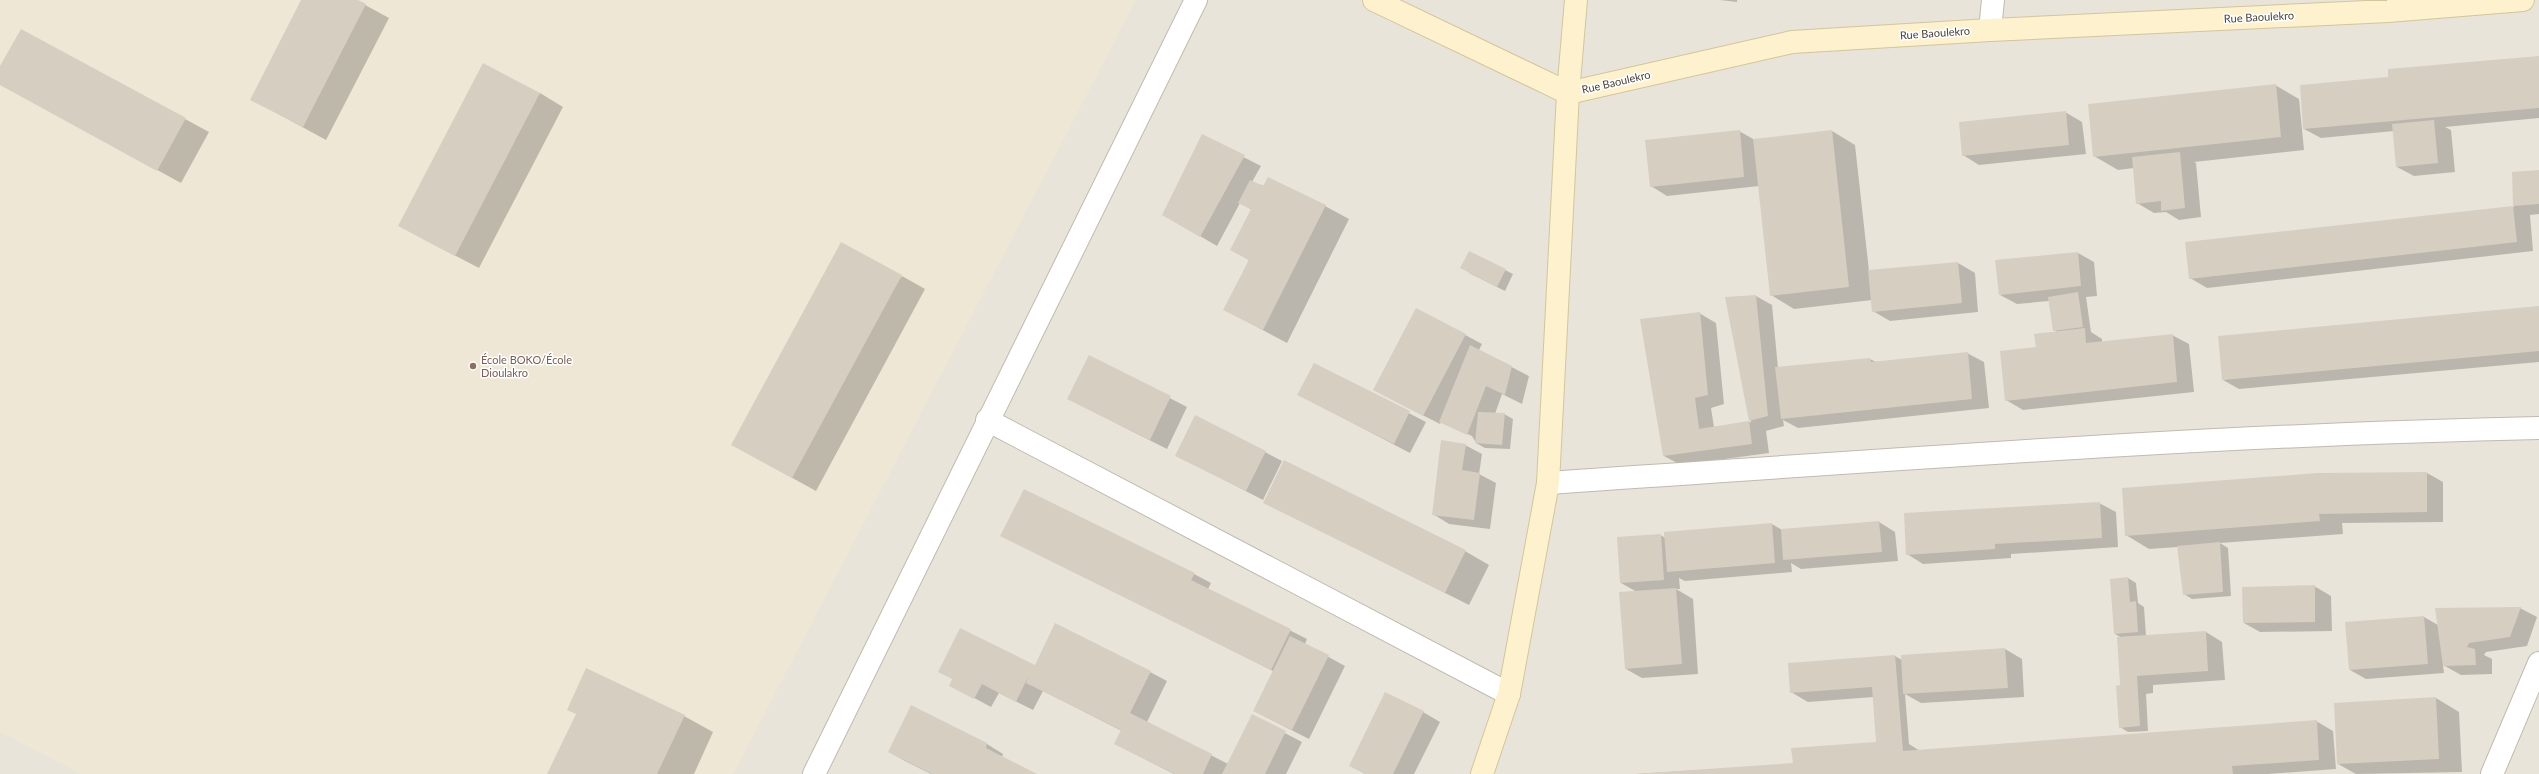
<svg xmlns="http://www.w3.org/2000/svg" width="2539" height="774" font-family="Lato,sans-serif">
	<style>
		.residential { fill: #e9e4da }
		.education { fill: #eee7d6 }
		.shadow { fill: #0003 }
		.building { fill: #d6cec1 }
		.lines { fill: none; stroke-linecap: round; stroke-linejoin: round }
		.street-casing { stroke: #c1baae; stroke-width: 24 }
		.secondary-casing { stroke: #d3c59c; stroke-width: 24 }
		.street { stroke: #fff; stroke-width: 22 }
		.secondary { stroke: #fdf2cd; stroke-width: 22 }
		.education-dot { fill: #8d6e63; stroke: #fff; stroke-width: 1.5 }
		.labels { text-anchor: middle; stroke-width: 3; stroke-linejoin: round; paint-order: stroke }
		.street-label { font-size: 11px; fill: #494339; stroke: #fff }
		.education-label { font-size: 11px; fill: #785e54; stroke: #fff; text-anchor: start }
	</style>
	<rect width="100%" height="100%" fill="#f5f2eb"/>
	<path class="residential" d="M0,0H2539V774H0Z"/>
	<path class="education" d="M0,0H1136L733,774H82L0,732Z"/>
	<path class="shadow" d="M303,0H356L389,18L326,140L251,99Z
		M1720,0H1737V2Z
		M21,30L209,132L181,183L0,84V68Z
		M2539,57V118L2445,127L2451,130L2455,172L2414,176L2397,167L2394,131L2321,138L2304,129L2389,78Z
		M2275,85L2299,99L2304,150L2194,162L2196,163L2201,217L2179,220L2166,212L2154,213L2137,203L2134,168L2118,170L2094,156Z
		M540,93L563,107L479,268L423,239Z
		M2065,112L2082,122L2086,154L1979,165L1963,155Z
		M1739,131L1755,140L1832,131L1855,145L1869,271L1958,263L1975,273L1978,312L1890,321L1873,311L1872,300L1794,309L1771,295L1759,186L1667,196L1651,186Z
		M1202,136L1261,166L1252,182L1325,206L1349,219L1287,343L1225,310L1249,260L1231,250L1252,210L1240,203L1217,246L1164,215Z
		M2539,171V214L2530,215L2533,251L2207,288L2190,278L2186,243L2514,207L2513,173Z
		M2078,253L2094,262L2097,296L2086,297L2091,332L2102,339V342L2172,335L2189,344L2194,392L2023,410L2006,400L2037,348L2057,332L2054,330L2049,301L2017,304L2000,295Z
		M1505,270L1513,274L1505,291L1469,273Z
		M902,276L925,289L816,491L756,458Z
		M1756,296L1772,305L1778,368L1870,359L1876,362L1967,353L1984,362L1989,408L1798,428L1783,420L1784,426L1766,431L1769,453L1681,465L1664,456L1699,313L1716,323L1724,404L1711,408L1714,427L1751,422L1726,298Z
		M2539,307V362L2239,389L2223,380Z
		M1417,309L1482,344L1479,350L1529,376L1522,404L1502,394L1495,414H1504L1513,419L1510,449L1485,448L1476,443L1472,436L1441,422L1440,424L1391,399Z
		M1089,356L1187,407L1167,449L1068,399Z
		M1314,364L1426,422L1410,453L1299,395Z
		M1196,416L1282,461L1263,500L1176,455Z
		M1465,445L1482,454L1479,474L1496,483L1490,529L1449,524L1433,514Z
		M2427,473L2443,482V522L2342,523L2343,534L2220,543L2228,548L2231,596L2192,599L2184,594L2178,547L2149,549L2126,535Z
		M1264,502L1465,551L1489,565L1469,605Z
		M2099,503L2116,512L2118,547L2011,554V558L1923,564L1907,554Z
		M1879,522L1895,532L1898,561L1801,569L1791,563L1792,572L1685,581L1679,578L1680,589H1676L1693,599L1698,674L1642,678L1626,669L1637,592L1621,583L1660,535L1666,538L1772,524L1782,530Z
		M1001,535L1194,574L1211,583L1208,589L1307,639L1305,644L1345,666L1309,739L1254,711L1273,671Z
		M2128,578L2136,583L2138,603L2144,607L2146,636L2206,632L2222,642L2225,680L2153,685V693L2146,694L2148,731L2128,732L2120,727L2124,686L2122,638L2115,634Z
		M2314,586L2331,596L2332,631L2260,632L2244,623Z
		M2520,608L2537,617L2527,646L2486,652L2484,655L2492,659V674L2461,675L2443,665L2444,673L2366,679L2350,670L2424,617L2438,625Z
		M2005,649L2022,659L2024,697L1921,703L1905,694L1909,744L1920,751L2316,721L2333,731L2336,769L2268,774H1637L1794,764L1879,743L1874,697L1808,702L1791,692L1895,656L1902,660Z
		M1035,667L1150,672L1167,681L1147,722L1228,764L1252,716L1302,742L1286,774H1174L1115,744L1122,731L1043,691L1033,710L999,693L991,707L950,685Z
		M2436,698L2459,712L2462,772L2356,774L2338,764Z
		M911,707L987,744L1003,754L1002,757L1035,774H931L905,761L889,752Z
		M1423,712L1440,722L1414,774H1365L1350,765Z
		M684,716L713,732L694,774H549Z"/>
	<path class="building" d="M301,0H358L366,4L303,127L250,100Z
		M21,29L186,118L157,171L0,85V66Z
		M2539,56V108L2303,129L2300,85L2388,77V69Z
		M483,63L540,93L455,256L398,226Z
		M2276,84L2281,137L2093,157L2088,104Z
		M2066,111L2069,145L1962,156L1959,122Z
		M2434,120L2438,163L2396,167L2392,124Z
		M1740,130L1744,177L1650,187L1645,140Z
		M1832,130L1849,287L1770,296L1753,139Z
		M1202,134L1245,155L1200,237L1162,215Z
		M2180,152L2185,208L2161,211V201L2136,204L2132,157Z
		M2539,170V204L2513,206L2512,172Z
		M1268,177L1326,205L1263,330L1223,310L1249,260L1230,250L1251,209L1238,203L1250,180L1263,186Z
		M2513,206L2517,242L2189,279L2185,242Z
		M841,242L902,275L792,478L731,445Z
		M1469,251L1506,269L1497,287L1460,268Z
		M2078,252L2081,286L1999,295L1995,260Z
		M1958,262L1962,303L1872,312L1868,270Z
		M2078,292L2083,327L2053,331L2048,297Z
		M1756,295L1768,416L1749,421L1752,444L1663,456L1640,319L1700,312L1708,395L1695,398L1699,429L1749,421L1725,297Z
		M2539,306V351L2222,380L2218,336Z
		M1416,308L1466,334L1423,416L1373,390Z
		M2085,328L2086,343L2173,334L2177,382L2005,401L2000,351L2036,347L2034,334Z
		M1470,345L1512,366L1505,395L1486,386L1467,435L1439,422Z
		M1968,352L1972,399L1781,419L1775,367L1870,358L1871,362Z
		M1089,355L1171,396L1150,440L1067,399Z
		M1314,363L1410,411L1394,444L1297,395Z
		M1478,412L1505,413L1502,445L1475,443Z
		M1195,415L1266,451L1246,491L1175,456Z
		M1441,440L1466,444L1462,470L1480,473L1474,520L1432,515Z
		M1284,460L1466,550L1445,593L1263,503Z
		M2427,472V512L2319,514L2320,521L2125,536L2122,488L2317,473Z
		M1024,489L1195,573L1191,580L1291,629L1271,670L1000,536Z
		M2100,502L2102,538L1995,544V549L1906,555L1904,513Z
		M1879,521L1882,552L1783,560L1781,529Z
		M1772,523L1775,563L1667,572L1664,532Z
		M1661,534L1664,580L1620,583L1617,537Z
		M2220,542L2223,592L2183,595L2177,546Z
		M2128,577L2130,602L2136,601L2138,632L2114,634L2110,579Z
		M2315,585V622L2243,623L2242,587Z
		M1676,588L1682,664L1625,669L1619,592Z
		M2521,607L2510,637L2469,643L2467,647L2475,649L2476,665L2443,666L2435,608Z
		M2424,616L2428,664L2349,670L2345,622Z
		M1055,623L1151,671L1130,713L1212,754L1203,774H1175L1114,744L1121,730L1026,683L1028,677L1016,702L982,684L974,699L949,686L952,679L938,672L960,628L1035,665Z
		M2206,631L2208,671L2137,676L2140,726L2119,728L2116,686L2120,685L2117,637Z
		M1290,636L1329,655L1292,730L1253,711Z
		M2005,648L2008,688L1903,694L1901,655Z
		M1895,655L1903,751L2317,720L2319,760L2232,766L2233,774H1634L1793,763L1791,748L1876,742L1872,687L1790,693L1788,663Z
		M586,668L685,715L657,774H547L576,714L567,710Z
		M1385,692L1424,711L1393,774H1365L1349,766Z
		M2436,697L2439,759L2337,764L2334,703Z
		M911,705L987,743L986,748L1037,774H932L888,752Z
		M1252,714L1286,731L1265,774H1222Z"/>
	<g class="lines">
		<g class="street-casing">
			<path id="street" d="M1990,30L1993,0
				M987,420L1509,694
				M1548,483C1878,461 2208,435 2539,428
				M814,774L1196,0
				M2492,774L2539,663"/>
		</g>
		<g class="secondary-casing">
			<path id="secondary" d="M1374,0L1568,93L1792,42L1990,30L2388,11L2523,0
				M1482,774L1509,694L1548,483L1568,93L1576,0"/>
		</g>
		<use href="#street" class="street"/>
		<use href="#secondary" class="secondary"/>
	</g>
	<circle class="education-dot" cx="473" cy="366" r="4"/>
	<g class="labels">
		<g class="street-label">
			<text transform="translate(2259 17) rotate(-3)" y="4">Rue Baoulekro</text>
			<text transform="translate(1935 33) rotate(-4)" y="4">Rue Baoulekro</text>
			<text transform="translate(1616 82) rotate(-13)" y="4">Rue Baoulekro</text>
		</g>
		<g class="education-label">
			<text x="481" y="364">École BOKO/École<tspan x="481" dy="13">Dioulakro</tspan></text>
		</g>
	</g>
</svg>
